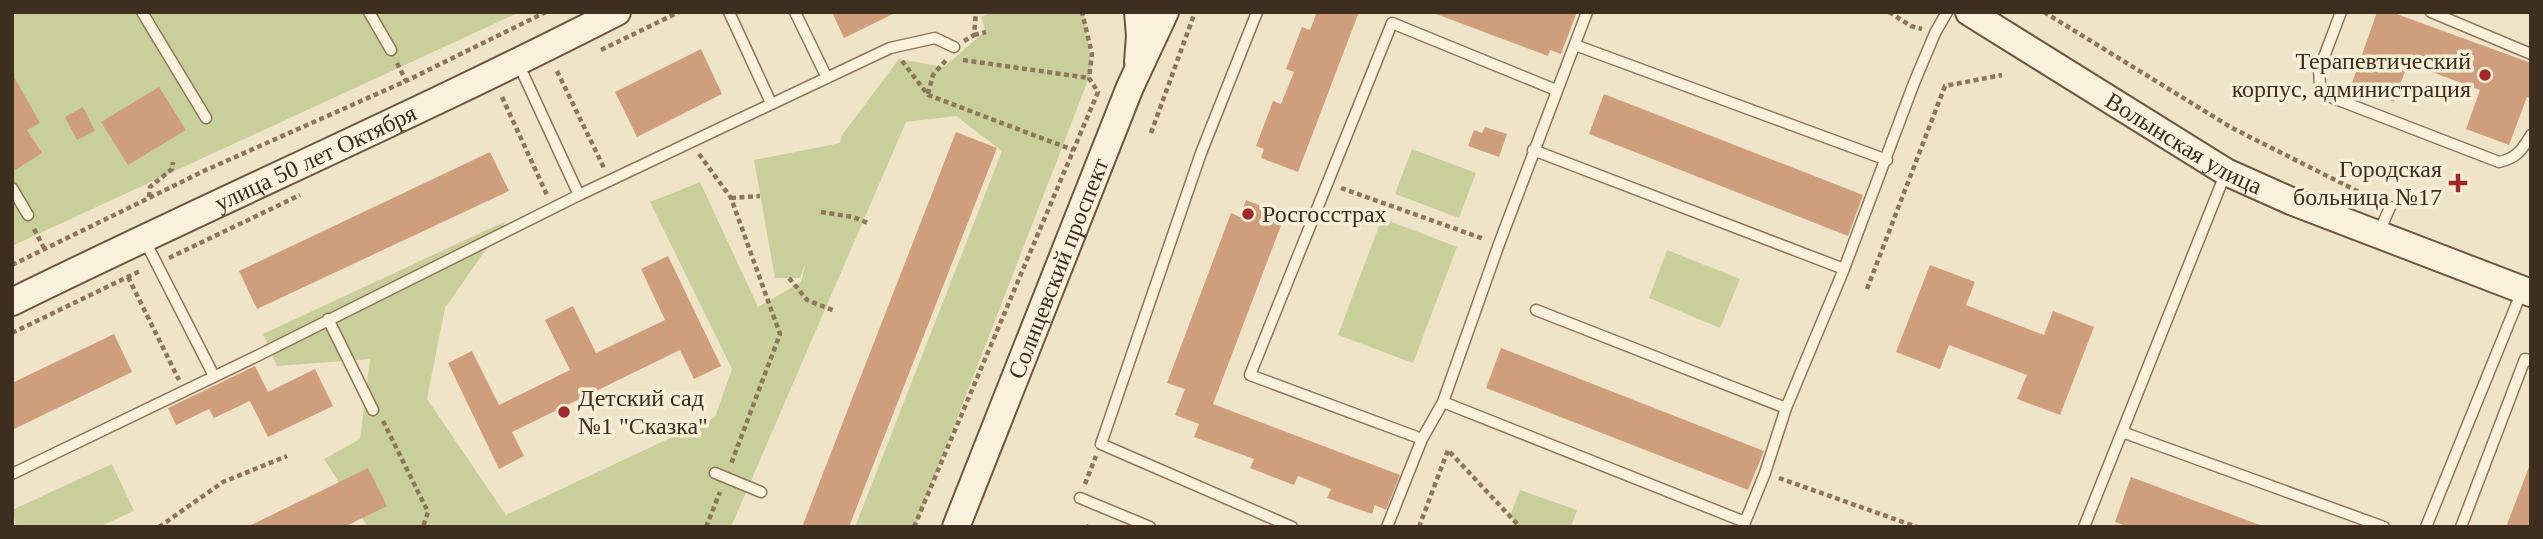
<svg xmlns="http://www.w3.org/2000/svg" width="2543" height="539" font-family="Georgia,serif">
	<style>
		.green { fill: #c9cf9b }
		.building { fill: #cf9f7d }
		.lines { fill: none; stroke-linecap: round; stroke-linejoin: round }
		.lane-casing { stroke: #8d765c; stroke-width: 13 }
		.secondary-casing { stroke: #6f573f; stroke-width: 30 }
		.path { stroke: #8d765c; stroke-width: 4.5; stroke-dasharray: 5 3.5; stroke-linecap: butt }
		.lane { stroke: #faf1dc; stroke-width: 10 }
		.secondary { stroke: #faf1dc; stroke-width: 26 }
		.poi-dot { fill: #9e2a2b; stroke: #f7eed8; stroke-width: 2.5 }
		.labels { text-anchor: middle; stroke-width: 7; stroke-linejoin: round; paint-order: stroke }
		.poi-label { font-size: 24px; fill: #3d2e20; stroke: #f7eed8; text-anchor: end }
		.street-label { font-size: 24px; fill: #3d2e20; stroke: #f7eed8 }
	</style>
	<rect width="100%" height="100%" fill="#f0e4c8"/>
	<path class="green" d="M12,12H520L12,246Z
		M992,12H1084L1092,70L915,527H855L1002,151L956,116L906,122L731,527H368L324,459L360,439L370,359L277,366L263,334L506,221L445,308L427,399L506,515L715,417L732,369L650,202L700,182L758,307L801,282L806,262L800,278H775L754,160L840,143L842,135L899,59L944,67L983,33L985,29L981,17Z
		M1412,149L1476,173L1459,218L1395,194Z
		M1382,218L1457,247L1413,363L1338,335Z
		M1667,250L1740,279L1720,328L1649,298Z
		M112,464L134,511L99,527H17L12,510Z
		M1520,490L1577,510L1571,527H1520L1510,516Z"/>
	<path class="building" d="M832,12H897L844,38Z
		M1317,12H1359L1298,172L1261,158L1264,149L1256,146L1273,101L1281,104L1294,72L1286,69L1302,27L1310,30Z
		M1437,12H1577L1561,54L1550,50L1548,56L1436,14Z
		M2377,12H2391L2531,63V99L2527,97L2509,145L2466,129L2480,90L2408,63L2394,102L2351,86Z
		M701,49L722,94L637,137L615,92Z
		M12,73L40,123L27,130L42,153L12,172Z
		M159,87L186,130L128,165L101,122Z
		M1604,94L1863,195L1848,236L1589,134Z
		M83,107L95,131L77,140L65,117Z
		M1485,127L1507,134L1499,157L1468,146L1474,130L1482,133Z
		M956,132L997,148L849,527H802Z
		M490,152L509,191L257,309L239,271Z
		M1246,200L1285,215L1213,404L1400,475L1386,510L1375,505L1372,514L1327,498L1331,489L1298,476L1294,485L1250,468L1254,459L1194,437L1199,424L1175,415L1185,389L1167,383L1231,213L1240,217Z
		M668,256L721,366L694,379L680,350L512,432L524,456L499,469L448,363L472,351L499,405L570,370L545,320L573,306L596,353L665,320L641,269Z
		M1930,265L1975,282L1966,305L2044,335L2053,311L2094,327L2060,415L2017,399L2027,375L1949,345L1940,369L1896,352Z
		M114,334L132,372L12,430V383Z
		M1501,348L1764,451L1748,490L1486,388Z
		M255,366L268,392L315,369L333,406L268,437L250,401L214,418L209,409L176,425L168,408Z
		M2529,467L2531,527H2506Z
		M368,468L387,506L344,527H247Z
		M2131,477L2260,525L2259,527H2129L2115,522Z"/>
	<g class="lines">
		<g class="lane-casing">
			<path id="lane" d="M142,12L206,118
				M369,12L391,50
				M729,12L771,103
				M795,12L827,78
				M1257,12L1201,153L1101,444L1292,527
				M2341,12L2319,70L2320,85L2328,96L2499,162C2517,158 2522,150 2531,135
				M2431,12L2531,54
				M1575,45L1887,160
				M518,63L579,195
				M1533,150L1844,269
				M12,188L28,215
				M2378,235L2390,207
				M144,239L214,376
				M1536,310L1786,408
				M328,319L373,410
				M1443,402L1745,522
				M2122,432L2384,527
				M1422,439L1250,375L1392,23L1556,90
				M715,473L761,492
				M12,474L259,355L579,195L890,48L935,38L954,47
				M1080,498L1150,527
				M1387,527L1422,439L1443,402L1499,244L1587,12
				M1743,527L1765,473L1786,408L1844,269L1914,83L1935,33L1947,12
				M2084,527L2226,172
				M2426,527L2522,291
				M2461,527L2525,359L2531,361"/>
		</g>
		<g class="secondary-casing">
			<g id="secondary">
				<path d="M1138,12L1140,36L1138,62"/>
				<path id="s1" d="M1969,12L2226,172L2291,201L2531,293"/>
				<path id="s2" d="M12,302C213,203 418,114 617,12"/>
				<path id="s3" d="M956,527L1130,87L1165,12"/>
			</g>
		</g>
		<path class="path" d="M1889,12L1911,26L1922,29
			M2044,12L2232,128L2377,201
			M974,35L986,32
			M964,41L974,35L976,12
			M601,50L679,12
			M963,60L1089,78
			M902,61L928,95L1073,150
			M397,63L406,81
			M557,71L604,168
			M928,94L933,75L947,59
			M502,97L547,195
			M1151,133L1195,12
			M699,154L731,198L780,334L731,464
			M1341,188L1484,239
			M149,197L150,187L172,169L173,162
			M731,198L760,196
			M821,212L853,217L868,223
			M34,229L45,250
			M169,258L300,195
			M12,265L206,170L406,81L546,12
			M128,277L179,380
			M789,278L807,300L835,311
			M1867,289L1945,86L2002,75
			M12,333L142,270
			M383,421L428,512L423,527
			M1779,478L1917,527
			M1085,484L1096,456
			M159,527L223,482L287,456
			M706,527L720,492
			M914,527L1098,92L1089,78L1092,54L1082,12
			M1088,527L1089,525
			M1419,527L1448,450L1520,527"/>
		<use href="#lane" class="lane"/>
		<use href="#secondary" class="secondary"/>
	</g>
	<g class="poi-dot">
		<circle cx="2485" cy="75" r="7"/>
		<path d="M2454.5 172.5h7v7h7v7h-7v7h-7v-7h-7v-7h7z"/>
		<circle cx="1248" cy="214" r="7"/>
		<circle cx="564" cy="412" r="7"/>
	</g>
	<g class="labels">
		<g class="poi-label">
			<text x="2471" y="69">Терапевтический<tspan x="2471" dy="28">корпус, администрация</tspan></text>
			<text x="2442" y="177">Городская<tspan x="2442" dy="28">больница №17</tspan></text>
			<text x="1262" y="222" text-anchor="start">Росгосстрах</text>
			<text x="578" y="406" text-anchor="start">Детский сад<tspan x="578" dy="28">№1 "Сказка"</tspan></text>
		</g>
		<g class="street-label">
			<text dy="8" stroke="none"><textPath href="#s1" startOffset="252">Волынская улица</textPath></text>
			<text dy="8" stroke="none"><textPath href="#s2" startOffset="336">улица 50 лет Октября</textPath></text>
			<text dy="8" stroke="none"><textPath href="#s3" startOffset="278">Солнцевский проспект</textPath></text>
		</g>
	</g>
	<rect width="2543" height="539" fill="none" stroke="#3d2e20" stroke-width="28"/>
</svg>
